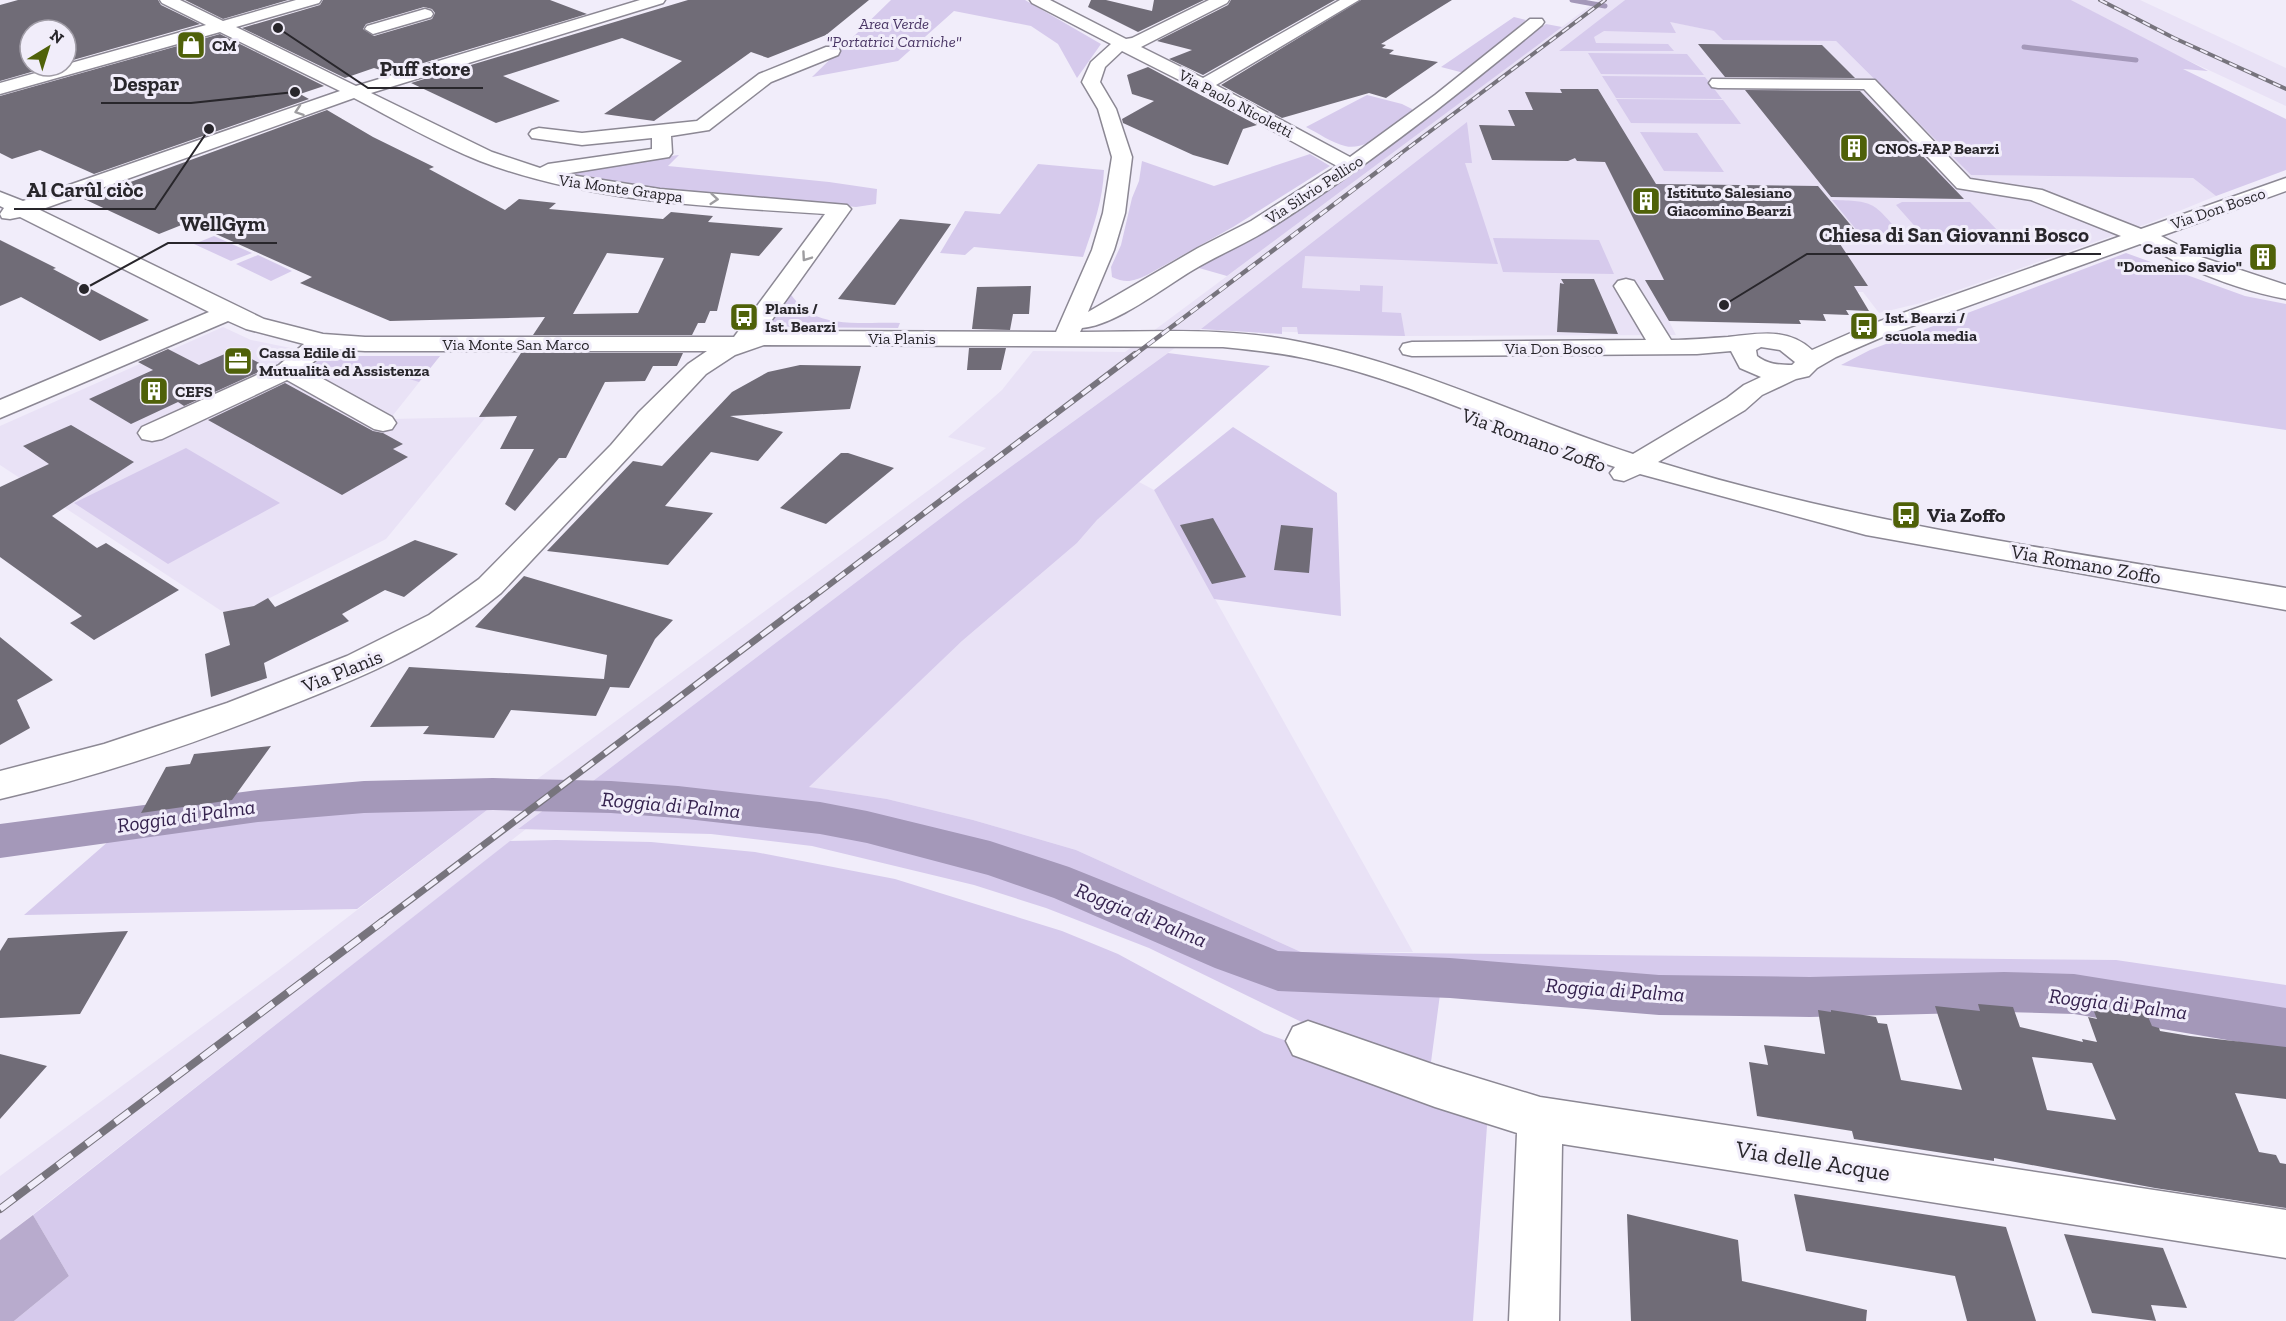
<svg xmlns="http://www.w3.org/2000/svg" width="2286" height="1321" font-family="'Zilla Slab',serif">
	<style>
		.built { fill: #e9e2f6 }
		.green { fill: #d6caec }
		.forest { fill: #b8abcd }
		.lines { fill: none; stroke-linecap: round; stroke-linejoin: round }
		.stream { stroke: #a498b9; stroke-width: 5 }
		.canal { fill: #a498b9; fill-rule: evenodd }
		.building { fill: #706c77; fill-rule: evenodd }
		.minor-casing { stroke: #8c8894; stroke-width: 3 }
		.minor { fill: #fff; fill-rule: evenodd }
		.rail-far4-casing { stroke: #77747d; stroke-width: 4 }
		.rail-far3-casing { stroke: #77747d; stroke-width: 4.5 }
		.rail-far2-casing { stroke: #77747d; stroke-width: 6 }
		.rail-far1-casing { stroke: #77747d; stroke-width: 7 }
		.rail-casing { stroke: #77747d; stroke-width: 8 }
		.rail-far4 { stroke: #f1edfa; stroke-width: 2; stroke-dasharray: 8; stroke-linecap: butt }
		.rail-far3 { stroke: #f1edfa; stroke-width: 3; stroke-dasharray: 9; stroke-linecap: butt }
		.rail-far2 { stroke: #f1edfa; stroke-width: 4; stroke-dasharray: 11; stroke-linecap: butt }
		.rail-far1 { stroke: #f1edfa; stroke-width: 4.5; stroke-dasharray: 14; stroke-linecap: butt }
		.rail { stroke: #f1edfa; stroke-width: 6; stroke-dasharray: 18; stroke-linecap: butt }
		.oneway { stroke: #9e9da0 }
		.labels { text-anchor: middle; stroke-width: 6; stroke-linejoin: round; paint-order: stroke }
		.far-park-label { font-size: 16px; font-style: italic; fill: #4a3665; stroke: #f1edfa }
		.far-poi-label { font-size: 16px; font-weight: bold; fill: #28262b; stroke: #f1edfa; text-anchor: start }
		.far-street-label { font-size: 16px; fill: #28262b; stroke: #f1edfa }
		.street-label { font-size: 20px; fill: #28262b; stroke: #f1edfa }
		.poi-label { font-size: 20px; font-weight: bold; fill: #28262b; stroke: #f1edfa; text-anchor: start }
		.water-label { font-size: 21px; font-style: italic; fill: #35224e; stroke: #f1edfa }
		.near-street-label { font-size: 24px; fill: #28262b; stroke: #f1edfa }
		.leader { fill: none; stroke: #28262b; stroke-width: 2 }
		.callout-dot { fill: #28262b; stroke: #f1edfa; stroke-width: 2 }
		.callout-label { font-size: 21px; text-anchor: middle; font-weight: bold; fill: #28262b; stroke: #f1edfa; stroke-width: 6; stroke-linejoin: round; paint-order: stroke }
	</style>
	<rect width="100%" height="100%" fill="#f1edfa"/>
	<path class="built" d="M1598,0H1625L1612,10L1715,31L1723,40L1836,41L1971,175L2193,178L2216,196L2152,222L1921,303L1879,313L1863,292H1789L1669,321L1676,335L1405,336L1201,329L965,500L589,784L578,785L519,828L526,829L0,1240V1176L279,970L491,807L506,808L545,780H536L986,448L948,437L1002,390L1033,351L1125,352Z
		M2071,0H2140L2286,68V106L2157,46Z
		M223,327L251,340L310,352L352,356H440L390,419L486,417L386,539L254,606L223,612L0,465V426Z
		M1139,482L1154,490L1413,952H1301L1076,850L973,820L887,799L808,787L962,641L1077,543L1097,520Z"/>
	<path class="green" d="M891,0H1025L1101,44L1077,78L1058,44L1031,26L954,11L898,61L812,77Z
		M1625,0H2071L2208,71L2183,69L2286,119V170L2216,196L2193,178L1971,175L1836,41L1723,40L1714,31L1670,22L1676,33L1604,31L1594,37L1596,43L1668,44L1674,51H1559Z
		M1514,17L1526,20L1464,73L1441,67Z
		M1546,24L1562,27L1227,276L1192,266L1444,101Z
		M1588,53L1687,54L1704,75L1601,74Z
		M1602,76L1705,77L1722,99L1616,98Z
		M1367,95L1402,104L1412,109V112C1395,124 1368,152 1345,146C1332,143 1318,133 1306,127Z
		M1616,99L1723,100L1741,124L1631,123Z
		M1467,122L1472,163H1465L1498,264L1305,256L1302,288L1360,291V285L1383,286L1382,312L1401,313L1405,336L1298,334L1297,327H1282V334L1201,329Z
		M1640,132L1697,133L1724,172L1664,171Z
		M1310,154L1330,166L1233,227L1147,275C1134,281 1126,284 1112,277L1111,267L1121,245L1132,198L1139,181L1142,161L1214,186Z
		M679,155L668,166L829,182L877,189L876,204L856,207L580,180L572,176C583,164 659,158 679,155Z
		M1038,164L1104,170C1103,200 1093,228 1083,257L974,247L965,255L940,253L965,211L1000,214Z
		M1832,200C1874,201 1873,202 1900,233H1859Z
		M1902,202H1970L2000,233L1920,232L1896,205Z
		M214,236L252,253L231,261L194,244Z
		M1493,238L1599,240L1614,274L1503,272Z
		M2126,253L2245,296L2286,304V430L1841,365L1870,350Z
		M258,255L292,271L271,281L236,264Z
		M789,292C795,300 801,308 810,313C834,327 872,322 900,323L898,328L780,327L772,322L771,318Z
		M1168,353L1270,366L1139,482L1097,520L1077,543L962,641L809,787L887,799L973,820L1076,850L1301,952L2116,960L2286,985V1018L2087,986L1796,987L1288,965L995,848L817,809L570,791L579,785L589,784L965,500Z
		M326,354L352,356H440L419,382L377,369L312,366Z
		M1233,427L1337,493L1341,616L1214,599L1154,490Z
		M186,448L280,503L168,564L74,503Z
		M461,806L491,807L357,909L24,915L110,840L299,812Z
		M545,809H605L756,820L869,840L951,859L1026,882L1111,913L1240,970L1279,982L1441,987L1431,1062L1316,1029L1149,948L1046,908L974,885L812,846L711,834L518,829Z
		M556,840L651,842L755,852L895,879L1062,931L1118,954L1264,1033L1488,1112L1473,1321H14L69,1276L33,1215L510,841Z"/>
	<path class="forest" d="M33,1215L69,1276L14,1321H0V1240Z"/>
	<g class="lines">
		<path class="stream" d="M1572,0L1605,6
			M2024,47L2136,60"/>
		<path class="canal" d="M493,778L611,781L678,786L820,802L867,811L990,841L1069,867L1278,951L1450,958L1659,975L1810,977L2004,972L2074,974L2286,1008V1050L2074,1014L2004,1012L1810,1017L1659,1015L1450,998L1278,991L1215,968L1054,898L988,875L867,843L820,834L678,818L611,813L493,810L364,813L258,822L0,858V824L258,790L364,781Z"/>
	</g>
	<path class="building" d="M18,0H158L161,5L200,24L66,62V30H30V66H52L0,81V5Z
		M185,0H288L223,19Z
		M323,0H550L587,14L390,73L374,68L345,78L242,28L320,5ZM424,7L432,9L435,13L432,19L374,36L363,29L366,24Z
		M688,0H869L826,35L768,58L751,52L654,121L604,114L682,61L622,38L503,76L560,101L496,123L411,83Z
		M1091,0H1106L1152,11L1154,0H1204L1138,32L1088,7Z
		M1231,0H1335L1203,75L1169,59L1192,50L1157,41L1228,5Z
		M1361,0H1452L1381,44L1386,45L1382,48L1394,50L1389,54L1438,62L1386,98L1369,93L1282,118L1221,85Z
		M220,34L324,86L300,94L309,99L94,174L40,150L12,159L0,153V96Z
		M1698,44L1822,45L1855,78L1725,77Z
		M1148,67L1257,125L1243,129L1228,165L1193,155L1123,123L1122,119L1154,101L1132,94L1127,75Z
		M1560,89H1598L1656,184L1818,186L1854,229H1830L1868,286H1854L1869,311L1846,310L1849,315L1823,314L1826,321L1799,320L1801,324L1669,321L1645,280H1664L1605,162L1577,161L1575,158L1568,161L1492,160L1479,125L1515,126L1508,110H1533L1525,92L1562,93Z
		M1745,90L1860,91L1964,199L1831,197Z
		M327,110L373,137L434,167L429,169L505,210L519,199L556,203L549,209L663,219L671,212L713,216L708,222L783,228L759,256L731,253L717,311H710L705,323H698L692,335H533L545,317L390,321L300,283L312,277L189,222L159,234L84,199ZM607,253L664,258L638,313L573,314Z
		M900,219L951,224L895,305L838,299Z
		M0,240L56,268L53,269L149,320L100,341L21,297L0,306Z
		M1561,279H1594L1618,334L1557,332L1560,283L1564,284Z
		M1031,286L1029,314H1013L1010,330L972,329L977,287Z
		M969,348H1006L1001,370H967Z
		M168,349L199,365L234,350L265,366L258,369L261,371L184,406L178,402L131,424L89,399L153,370L138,362Z
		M521,353H683L677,366H653L645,381L605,382L566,458H559L515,511L505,504L534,449H500L517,416L479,417Z
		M800,365L861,366L850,409L730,416L783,432L758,461L711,452L665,506L713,513L668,565L547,551L633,461L662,466L732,392L768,372Z
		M285,383L373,431L383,433L403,444L393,449L408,457L342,495L208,420Z
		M71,425L134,462L52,516L97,548L106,543L179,590L94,640L70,623L82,616L0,557V487L49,464L23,446Z
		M841,453H848L894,468L826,524L780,508Z
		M1213,518L1246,577L1212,584L1180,525Z
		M1281,525L1313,528L1309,573L1274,570Z
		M415,540L458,554L404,597L385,590L342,614L349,621L264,663L267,678L211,697L205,654L230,645L223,612L254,606L268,598L275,607Z
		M524,576L673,620L655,639L629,688L610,687L596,716L511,710L494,738L423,734L429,726L370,727L409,667L604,679L607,655L475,627Z
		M0,637L53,680L17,700L30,728L0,745Z
		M271,746L232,800L141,813L166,767L190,764L194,754Z
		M128,931L80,1014L0,1018V951L8,938Z
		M1978,1004L2013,1007L2020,1027L2083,1042L2082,1039L2097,1042L2088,1017L2097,1019L2091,1004L2146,1012L2152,1026L2159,1028L2160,1031L2190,1036L2286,1047V1099L2235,1093L2259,1152L2276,1155L2280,1163L2286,1164V1208L2155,1188L1994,1158V1161L1854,1139L1852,1131L1757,1116L1749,1062L1768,1065L1764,1045L1825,1054L1818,1010L1831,1012V1010L1876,1017L1878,1023L1887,1024L1901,1080L1962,1090L1935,1006L1980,1011ZM2032,1057L2092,1063L2116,1120L2047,1110Z
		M0,1054L47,1066L0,1119Z
		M1794,1194L2006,1227L2036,1321H1967L1955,1276L1806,1251Z
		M1627,1214L1738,1240L1742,1281L1867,1310L1866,1321H1631Z
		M2064,1234L2163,1248L2187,1308L2151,1305L2156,1321L2092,1313Z"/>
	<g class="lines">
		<g class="minor-casing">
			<path id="minor" d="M160,0H180L223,21L296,0H321L319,3L236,27L356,86L640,0H665L663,3L371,93L492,152L540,168L548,164L652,149V138L582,145L532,138L529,134L532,130L539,128L582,133L697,121L759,74L826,47H838L840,51L838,55L771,82L709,130L671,136L672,153L669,157L564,174L660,189L847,205L851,209L764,331L1056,332L1092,250L1103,213L1112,157L1098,109L1082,82L1091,62L1111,44L1032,3L1030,0H1050L1126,39L1132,38L1209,0H1229L1227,3L1141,47L1203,78L1340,0H1359L1216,85L1350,157L1435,95L1530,19H1542L1544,22L1542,25C1454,98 1365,168 1269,229C1245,244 1218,255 1193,270C1163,288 1116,325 1082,328L1080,332C1143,332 1208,328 1271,337C1397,355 1513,415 1633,454L1727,398L1744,385L1761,377L1740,368L1731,351L1697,354L1412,356L1403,354L1400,349L1403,344L1412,342L1646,340L1614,286L1618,281L1626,279L1634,281L1671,340C1690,340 1709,338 1728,337C1758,334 1787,327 1812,350L1869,325L2121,236L2031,200L1957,188L1864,89L1718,88L1712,87L1709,83L1712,79L1875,80L1970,179L2042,190L2141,229L2286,178V191L2161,236L2201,257L2286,285V299C2253,293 2218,281 2187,267C2171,260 2157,250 2140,244L1887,335L1836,357L1817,368L1809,376L1796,379L1762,395L1745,410L1658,462C1862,525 2076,553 2286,588V610L1866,535L1640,474L1624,481L1614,479L1610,473L1615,467C1514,434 1417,383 1313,360C1284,353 1253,350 1223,347L764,345L735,355L706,374L501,593C431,650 351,682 268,714C181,748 92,778 0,799V771L104,744L227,703L347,656L429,615L479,579L611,445L639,412L688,364L707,351H365L329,349L305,369L392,417L396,423L392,429L383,431L374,429L287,380L162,439L152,441L142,439L138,433L142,427L279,365L304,344L246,329L228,321L0,418V400L209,312L20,217L10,219L2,218L0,214L4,208L0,206V192L23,201L340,91L220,32L0,94V83L206,25L162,3ZM1122,51L1197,89L1337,166L1251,221L1198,248L1088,312L1114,250L1125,213L1132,157L1116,109L1100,82L1105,67ZM354,98C394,119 439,145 480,161C591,203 709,206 825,214L734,337H365L323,334L264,319L40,210ZM1761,347L1780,350L1795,362L1792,365C1778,365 1767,364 1757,356L1756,350Z
				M425,9L431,11L433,14L431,17L373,34L365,29L367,26Z
				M1308,1021L1435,1065L1540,1097L2286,1210V1258L1562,1144L1559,1321H1509L1517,1133L1435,1107L1293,1055L1286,1041L1293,1027Z"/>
		</g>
		<use href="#minor" class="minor"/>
		<g class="rail-far4-casing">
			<path id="rail-far4" d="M2100,0L2174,38L2286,89
				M1396,157L1605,0"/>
		</g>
		<g class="rail-far3-casing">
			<path id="rail-far3" d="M1133,356L1398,156"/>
		</g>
		<g class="rail-far2-casing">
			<path id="rail-far2" d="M801,606L1135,354"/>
		</g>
		<g class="rail-far1-casing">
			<path id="rail-far1" d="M381,922L803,604"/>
		</g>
		<g class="rail-casing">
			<path id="rail" d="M0,1209L383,921"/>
		</g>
		<use href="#rail-far4" class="rail-far4"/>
		<use href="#rail-far3" class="rail-far3"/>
		<use href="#rail-far2" class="rail-far2"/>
		<use href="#rail-far1" class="rail-far1"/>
		<use href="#rail" class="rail"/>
	</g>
	<defs><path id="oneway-chevron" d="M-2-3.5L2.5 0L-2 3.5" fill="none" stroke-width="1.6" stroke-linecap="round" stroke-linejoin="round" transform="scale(1.5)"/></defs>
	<g class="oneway">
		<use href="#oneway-chevron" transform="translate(299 111) rotate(161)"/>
		<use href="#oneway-chevron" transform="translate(714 199) rotate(5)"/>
		<use href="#oneway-chevron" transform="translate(806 257) rotate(125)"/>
	</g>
	<defs>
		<g id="shop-square" transform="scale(1.5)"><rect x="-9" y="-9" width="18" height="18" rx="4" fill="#4f6109" stroke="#f1edfa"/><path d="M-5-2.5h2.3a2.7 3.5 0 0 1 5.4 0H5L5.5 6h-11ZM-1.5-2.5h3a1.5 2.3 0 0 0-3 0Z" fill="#fff"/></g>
		<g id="building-square" transform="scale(1.5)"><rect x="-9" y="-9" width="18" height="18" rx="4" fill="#4f6109" stroke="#f1edfa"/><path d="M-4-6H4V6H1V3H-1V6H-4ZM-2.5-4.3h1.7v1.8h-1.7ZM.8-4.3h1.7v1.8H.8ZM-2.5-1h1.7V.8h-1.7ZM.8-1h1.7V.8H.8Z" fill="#fff"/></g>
		<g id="bus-square" transform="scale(1.5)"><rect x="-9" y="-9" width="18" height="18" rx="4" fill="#4f6109" stroke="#f1edfa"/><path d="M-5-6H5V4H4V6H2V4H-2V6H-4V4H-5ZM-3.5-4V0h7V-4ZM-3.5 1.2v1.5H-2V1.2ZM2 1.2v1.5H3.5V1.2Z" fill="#fff"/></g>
		<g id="office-square" transform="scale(1.5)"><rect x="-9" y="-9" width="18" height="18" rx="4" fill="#4f6109" stroke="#f1edfa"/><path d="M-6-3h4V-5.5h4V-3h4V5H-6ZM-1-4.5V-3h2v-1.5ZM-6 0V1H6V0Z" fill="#fff"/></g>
	</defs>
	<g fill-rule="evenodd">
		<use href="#shop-square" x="191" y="45"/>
		<use href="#building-square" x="1854" y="148"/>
		<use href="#building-square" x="1646" y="201"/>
		<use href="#building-square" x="2263" y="257"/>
		<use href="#bus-square" x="744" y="317"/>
		<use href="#bus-square" x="1864" y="326"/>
		<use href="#office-square" x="238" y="361"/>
		<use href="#building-square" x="154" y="391"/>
		<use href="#bus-square" x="1906" y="515"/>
	</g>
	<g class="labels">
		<g class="far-park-label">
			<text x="894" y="29">Area Verde<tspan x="894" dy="18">"Portatrici Carniche"</tspan></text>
		</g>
		<g class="far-poi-label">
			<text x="212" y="51">CM</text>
			<text x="1875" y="154">CNOS-FAP Bearzi</text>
			<text x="1667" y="198">Istituto Salesiano<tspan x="1667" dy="18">Giacomino Bearzi</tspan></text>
			<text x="2242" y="254" text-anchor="end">Casa Famiglia<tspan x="2242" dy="18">"Domenico Savio"</tspan></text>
			<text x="765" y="314">Planis /<tspan x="765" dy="18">Ist. Bearzi</tspan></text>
			<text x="1885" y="323">Ist. Bearzi /<tspan x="1885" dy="18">scuola media</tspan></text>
			<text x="259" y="358">Cassa Edile di<tspan x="259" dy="18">Mutualità ed Assistenza</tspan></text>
			<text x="175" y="397">CEFS</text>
		</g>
		<g class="far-street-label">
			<text transform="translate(1236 103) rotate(28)" y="6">Via Paolo Nicoletti</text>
			<text transform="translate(621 188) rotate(8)" y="6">Via Monte Grappa</text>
			<text transform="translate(1314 189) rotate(-33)" y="6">Via Silvio Pellico</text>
			<text transform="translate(2218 208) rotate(-19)" y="6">Via Don Bosco</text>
			<text x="902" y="344">Via Planis</text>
			<text x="516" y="350">Via Monte San Marco</text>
			<text x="1554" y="354">Via Don Bosco</text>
		</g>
		<g class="street-label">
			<text transform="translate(1534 440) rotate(20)" y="7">Via Romano Zoffo</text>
			<text transform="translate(2086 564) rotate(10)" y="7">Via Romano Zoffo</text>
			<text transform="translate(342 671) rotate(-22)" y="7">Via Planis</text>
		</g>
		<g class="poi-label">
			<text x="1927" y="522">Via Zoffo</text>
		</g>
		<g class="water-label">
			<text transform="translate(671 805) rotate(5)" y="7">Roggia di Palma</text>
			<text transform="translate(186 816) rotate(-8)" y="7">Roggia di Palma</text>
			<text transform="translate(1141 915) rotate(22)" y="7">Roggia di Palma</text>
			<text transform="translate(1615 990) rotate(4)" y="7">Roggia di Palma</text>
			<text transform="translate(2118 1004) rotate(7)" y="7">Roggia di Palma</text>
		</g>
		<g class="near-street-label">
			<text transform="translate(1813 1161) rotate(9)" y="8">Via delle Acque</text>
		</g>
	</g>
	<path class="leader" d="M278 28L368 88H483M295 92L191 103H101M209 129L155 209H14M84 289L168 243H277M1724 305L1807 254H2101"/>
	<g class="callout-dot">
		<circle cx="278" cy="28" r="6"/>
		<circle cx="295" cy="92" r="6"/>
		<circle cx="209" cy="129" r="6"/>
		<circle cx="84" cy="289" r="6"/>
		<circle cx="1724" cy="305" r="6"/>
	</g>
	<g class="callout-label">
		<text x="425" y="76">Puff store</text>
		<text x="146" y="91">Despar</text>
		<text x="85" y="197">Al Carûl ciòc</text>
		<text x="223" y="231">WellGym</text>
		<text x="1954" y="242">Chiesa di San Giovanni Bosco</text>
	</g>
	<g transform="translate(48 48) rotate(38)"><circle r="28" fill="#f1edfa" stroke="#a19da7" stroke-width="1.5"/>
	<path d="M0-4.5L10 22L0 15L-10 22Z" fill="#4f6109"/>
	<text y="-9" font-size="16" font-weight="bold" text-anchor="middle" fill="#28262b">N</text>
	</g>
</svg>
